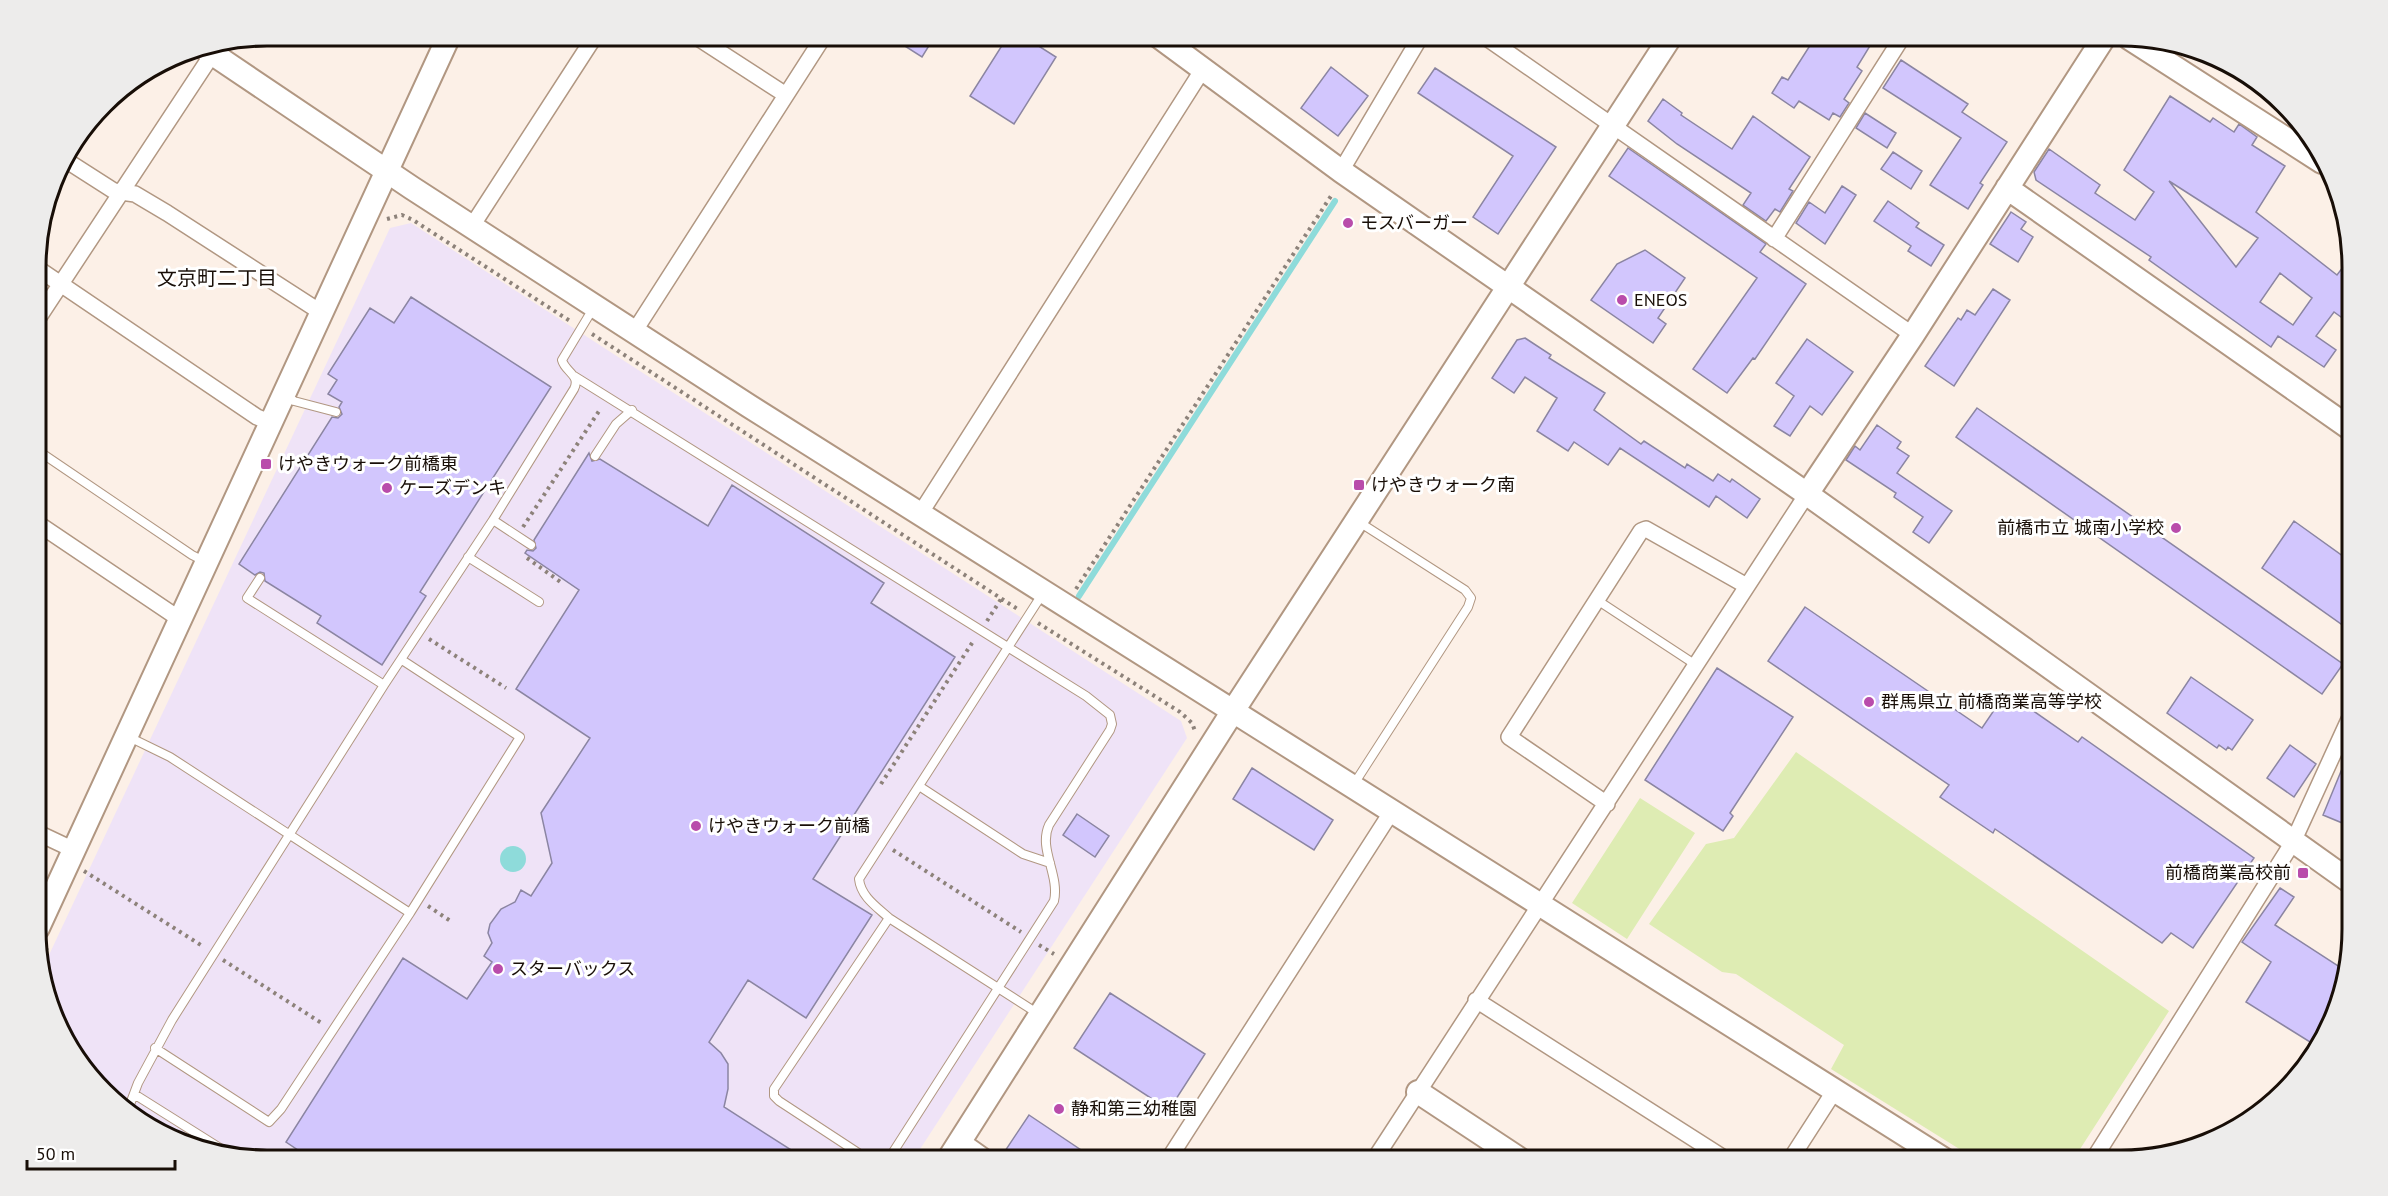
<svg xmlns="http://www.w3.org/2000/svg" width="2388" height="1196" font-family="'PT Sans','Noto Sans JP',sans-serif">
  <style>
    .commercial { fill: #efe3f7 }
    .green { fill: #deecb3 }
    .water { fill: #8edbda }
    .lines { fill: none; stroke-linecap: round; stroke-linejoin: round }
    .stream { stroke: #8edbda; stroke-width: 6 }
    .building { fill: #d2c6fd; stroke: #8b85a2; stroke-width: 1.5; fill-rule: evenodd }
    .lane-casing { stroke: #b19782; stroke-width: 10 }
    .street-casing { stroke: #b19782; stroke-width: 18 }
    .secondary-casing { stroke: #b19782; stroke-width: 26 }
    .path { stroke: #8d827a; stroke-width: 4; stroke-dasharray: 3 4.5; stroke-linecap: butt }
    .lane { stroke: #fff; stroke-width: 8 }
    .street { stroke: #fff; stroke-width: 15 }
    .secondary { stroke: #fff; stroke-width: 22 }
    .poi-dot { fill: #b94cab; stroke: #fff; stroke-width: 2 }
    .labels { text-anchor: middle; stroke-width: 6; stroke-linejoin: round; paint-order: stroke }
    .poi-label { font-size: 18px; fill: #180e07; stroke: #fff; text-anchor: start }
    .neighbourhood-label { font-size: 20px; fill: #180e07; stroke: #fff }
    .rim { fill: none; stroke: #180e07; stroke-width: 3 }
  </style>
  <rect width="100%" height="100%" fill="#fcf0e7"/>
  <path class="commercial" d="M 411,223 L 1181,721 L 1187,738 L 913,1160 L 267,1160 L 165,1136 L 84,1069 L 53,1017 L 41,972 L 390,228 Z"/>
  <path class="green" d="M 1796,752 L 2169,1011 L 2073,1160 L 1977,1160 L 1831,1069 L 1844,1045 L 1736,974 L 1722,972 L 1649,924 L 1706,844 L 1734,838 Z
    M 1640,798 L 1695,833 L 1627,939 L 1572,903 Z"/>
  <path class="water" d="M500 859a13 13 0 1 1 26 0a13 13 0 1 1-26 0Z"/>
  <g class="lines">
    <path class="stream" d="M 1079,596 L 1335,201"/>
  </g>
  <path class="building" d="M 889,36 L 935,36 L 922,57 Z
    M 1008,36 L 1023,36 L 1056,57 L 1014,124 L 970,96 Z
    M 1816,36 L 1876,36 L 1857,67 L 1862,71 L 1844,99 L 1849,103 L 1840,117 L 1833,113 L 1829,120 L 1799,101 L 1794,108 L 1772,93 L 1782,77 L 1788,80 Z
    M 1901,60 L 1968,104 L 1962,112 L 2007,142 L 1980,183 L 1983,185 L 1968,209 L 1930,185 L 1961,138 L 1883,88 Z
    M 1331,67 L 1368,96 L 1338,136 L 1301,108 Z
    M 1435,68 L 1556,147 L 1498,234 L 1473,217 L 1513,156 L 1418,93 Z
    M 2170,96 L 2210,122 L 2213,118 L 2234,132 L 2239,124 L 2257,137 L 2252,145 L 2285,166 L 2256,212 L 2337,275 L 2350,258 L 2350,303 L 2341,317 L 2334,312 L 2316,336 L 2336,350 L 2324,367 L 2278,336 L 2271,347 L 2149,260 L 2151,257 L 2036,180 L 2034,172 L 2049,149 L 2100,185 L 2095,193 L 2135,220 L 2154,192 L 2124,170 ZM 2169,181 L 2258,238 L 2236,267 ZM 2280,273 L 2312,298 L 2293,325 L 2260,302 Z
    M 1663,99 L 1682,113 L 1681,115 L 1732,149 L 1753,116 L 1810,157 L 1789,189 L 1793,191 L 1780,212 L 1775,209 L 1766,221 L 1743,205 L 1751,193 L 1677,144 L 1648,121 Z
    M 1865,113 L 1896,133 L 1887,148 L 1856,128 Z
    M 1628,148 L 1766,244 L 1760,252 L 1806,284 L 1755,359 L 1753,358 L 1727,393 L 1693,369 L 1757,278 L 1609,176 Z
    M 1893,152 L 1922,171 L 1911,189 L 1881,169 Z
    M 1842,186 L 1856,195 L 1825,244 L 1796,223 L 1809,202 L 1825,213 Z
    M 1888,201 L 1919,223 L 1916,227 L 1944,245 L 1931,266 L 1908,251 L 1911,246 L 1874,221 Z
    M 2011,212 L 2026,222 L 2021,229 L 2033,237 L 2018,262 L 1990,244 Z
    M 1645,250 L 1685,278 L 1658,318 L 1666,324 L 1653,343 L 1591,300 L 1617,264 Z
    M 1993,289 L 2010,300 L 1954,386 L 1925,366 L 1958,318 L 1961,320 L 1967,310 L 1975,315 Z
    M 411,297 L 551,387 L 420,592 L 426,596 L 382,665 L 317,623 L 321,616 L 265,581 L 264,573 L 260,572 L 255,575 L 239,564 L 332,417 L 338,418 L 342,414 L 339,407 L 342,402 L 328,394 L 337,380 L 328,374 L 370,308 L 394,323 Z
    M 1525,338 L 1551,355 L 1549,358 L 1605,393 L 1594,410 L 1641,444 L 1644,441 L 1685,468 L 1687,464 L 1713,481 L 1718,474 L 1730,482 L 1732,479 L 1760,499 L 1747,518 L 1716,496 L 1709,507 L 1620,448 L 1608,465 L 1574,442 L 1568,451 L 1537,431 L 1557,398 L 1525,377 L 1514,393 L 1492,378 L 1517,340 Z
    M 1807,339 L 1853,372 L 1822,415 L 1810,406 L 1790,436 L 1774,426 L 1794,396 L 1776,383 Z
    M 1977,408 L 2343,664 L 2322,694 L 1956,437 Z
    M 1877,425 L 1901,442 L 1897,448 L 1909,456 L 1897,473 L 1952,511 L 1929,543 L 1913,532 L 1923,517 L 1894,497 L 1896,493 L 1846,460 L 1855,446 L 1860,450 Z
    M 589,453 L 592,461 L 600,459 L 708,526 L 732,485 L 884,583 L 871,603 L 955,657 L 813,879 L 872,915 L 806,1018 L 748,980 L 709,1042 L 721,1053 L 728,1064 L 728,1089 L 724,1107 L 807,1160 L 313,1160 L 286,1142 L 403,958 L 467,999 L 492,962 L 484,956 L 492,943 L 488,933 L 490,924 L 501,909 L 515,902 L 521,890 L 531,896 L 552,863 L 541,813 L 590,738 L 516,689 L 579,590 L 525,553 L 527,550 L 533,551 L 536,548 L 534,540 Z
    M 2294,521 L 2351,562 L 2351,631 L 2262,568 Z
    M 1805,607 L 1982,728 L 2003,697 L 2009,694 L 2078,742 L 2082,737 L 2254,858 L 2193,948 L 2171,933 L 2162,943 L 1995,829 L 1993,833 L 1940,797 L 1949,785 L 1768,661 Z
    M 1717,668 L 1793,717 L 1730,813 L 1733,816 L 1723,831 L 1645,780 Z
    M 2191,677 L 2253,720 L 2232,750 L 2228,747 L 2226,750 L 2219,745 L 2217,748 L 2167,713 Z
    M 2290,745 L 2316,764 L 2294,797 L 2267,778 Z
    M 2351,747 L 2352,827 L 2323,815 Z
    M 1252,768 L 1333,820 L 1314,850 L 1233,799 Z
    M 1077,814 L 1109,836 L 1095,857 L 1063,835 Z
    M 2280,888 L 2294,897 L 2275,925 L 2343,969 L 2328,1031 L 2318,1047 L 2246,1002 L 2271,962 L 2242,942 Z
    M 1110,993 L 1205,1054 L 1169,1110 L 1074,1048 Z
    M 1029,1115 L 1096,1160 L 1012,1160 L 1003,1154 Z"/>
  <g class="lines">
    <defs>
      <path id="lane" d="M 574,376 L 1086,696 L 1110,715 L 1112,724 L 1110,730 L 1049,825 C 1038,849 1060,875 1054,901 L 888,1160
        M 286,396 L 294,401 L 336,412
        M 37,450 L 192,555 L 206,562
        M 595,456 L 616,424 L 632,410
        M 493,520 L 531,545
        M 468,557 L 539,602
        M 260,578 L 247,598 L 384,685 L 493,520 L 574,389 C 581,375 565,372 562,360 L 594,307
        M 1597,600 L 1696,665
        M 129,737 L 170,757 L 410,913
        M 1354,784 L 1468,607 L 1471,598 L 1465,590 L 1359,522
        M 919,786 L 1023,854 L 1050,863
        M 1037,1013 L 889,918 C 877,907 861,897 859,879 L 1043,593
        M 155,1048 L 269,1122 L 281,1109 L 410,913 L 520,737 L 402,660
        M 134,1094 L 223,1150
        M 129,1107 L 138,1083 L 172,1020 L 384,685
        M 869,1160 L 779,1101 L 774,1096 L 774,1089 L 889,918"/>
      <path id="street" d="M 695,36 L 786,95
        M 1484,36 L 1913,335
        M 64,159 L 114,191 L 135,194 L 167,213 L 322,313
        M 1341,171 L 1421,36
        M 472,226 L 595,36
        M 1774,239 L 1903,36
        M 37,268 L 257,417 L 272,423
        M 37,320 L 217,47
        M 634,332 L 824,36
        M 920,514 L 1203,69
        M 37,523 L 181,620
        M 1607,804 L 1509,737 L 1641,531 L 1646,529 L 1745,585
        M 38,833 L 74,850
        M 1476,1000 L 1727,1160
        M 1168,1160 L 1392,811
        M 1374,1160 L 1807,494
        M 1790,1160 L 1835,1090
        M 2093,1160 L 2293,842 L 2351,715"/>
      <path id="secondary" d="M 1158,36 L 1341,171 L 1807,494 L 2352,883
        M 2129,38 L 2322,162
        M 204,48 L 412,188 L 749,406 L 1945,1160
        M 2007,188 L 2351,429
        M 1807,494 L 1913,335 L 2105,36
        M 38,928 L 449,36
        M 1418,1092 L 1521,1160
        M 959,1143 L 983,1160
        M 948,1160 L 1233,711 L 1671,36"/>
    </defs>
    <use href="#lane" class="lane-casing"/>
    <use href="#street" class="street-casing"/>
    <use href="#secondary" class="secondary-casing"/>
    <path class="path" d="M 387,219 L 402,215 L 413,220 L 570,321
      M 592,334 L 1019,610
      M 523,527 L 601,408
      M 527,558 L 562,583
      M 1076,589 L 1331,196
      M 987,621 L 1001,599
      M 1038,623 L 1180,712 L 1192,723 L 1195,731
      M 429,639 L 506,688
      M 881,784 L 974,640
      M 893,850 L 1021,932
      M 84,871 L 204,947
      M 428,906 L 452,922
      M 1039,945 L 1054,954
      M 223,960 L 323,1024
      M 39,964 L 48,946
      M 922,1160 L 928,1150"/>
    <use href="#lane" class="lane"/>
    <use href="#street" class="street"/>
    <use href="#secondary" class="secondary"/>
  </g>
  <g class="poi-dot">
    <circle cx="1348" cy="223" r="6"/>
    <circle cx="1622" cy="300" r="6"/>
    <rect x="260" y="458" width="12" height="12" rx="3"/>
    <rect x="1353" y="479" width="12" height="12" rx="3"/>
    <circle cx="387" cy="488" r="6"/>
    <circle cx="2176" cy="528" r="6"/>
    <circle cx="1869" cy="702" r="6"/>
    <circle cx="696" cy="826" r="6"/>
    <rect x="2297" y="867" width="12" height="12" rx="3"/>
    <circle cx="498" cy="969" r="6"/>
    <circle cx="1059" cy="1109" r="6"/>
  </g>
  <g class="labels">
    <g class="poi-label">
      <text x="1360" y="229">モスバーガー</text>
      <text x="1634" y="306">ENEOS</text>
      <text x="278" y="470">けやきウォーク前橋東</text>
      <text x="1371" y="491">けやきウォーク南</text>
      <text x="399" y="494">ケーズデンキ</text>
      <text x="2164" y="534" text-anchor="end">前橋市立 城南小学校</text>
      <text x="1881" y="708">群馬県立 前橋商業高等学校</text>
      <text x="708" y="832">けやきウォーク前橋</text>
      <text x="2291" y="879" text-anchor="end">前橋商業高校前</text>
      <text x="510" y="975">スターバックス</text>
      <text x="1071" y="1115">静和第三幼稚園</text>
    </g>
    <g class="neighbourhood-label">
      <text x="217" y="285">文京町二丁目</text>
    </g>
  </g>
  <path d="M0 0H2388V1196H0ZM267 46H2121A221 221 0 0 1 2342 267V929A221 221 0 0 1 2121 1150H267A221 221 0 0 1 46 929V267A221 221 0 0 1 267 46Z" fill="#edeceb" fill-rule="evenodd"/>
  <path class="rim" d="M267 46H2121A221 221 0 0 1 2342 267V929A221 221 0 0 1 2121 1150H267A221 221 0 0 1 46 929V267A221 221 0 0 1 267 46Z"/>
  <path d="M27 1160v9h148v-9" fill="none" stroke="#180e07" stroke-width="3"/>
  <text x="36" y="1160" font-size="18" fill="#180e07" stroke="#ffffff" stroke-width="4.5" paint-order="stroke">50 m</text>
</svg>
